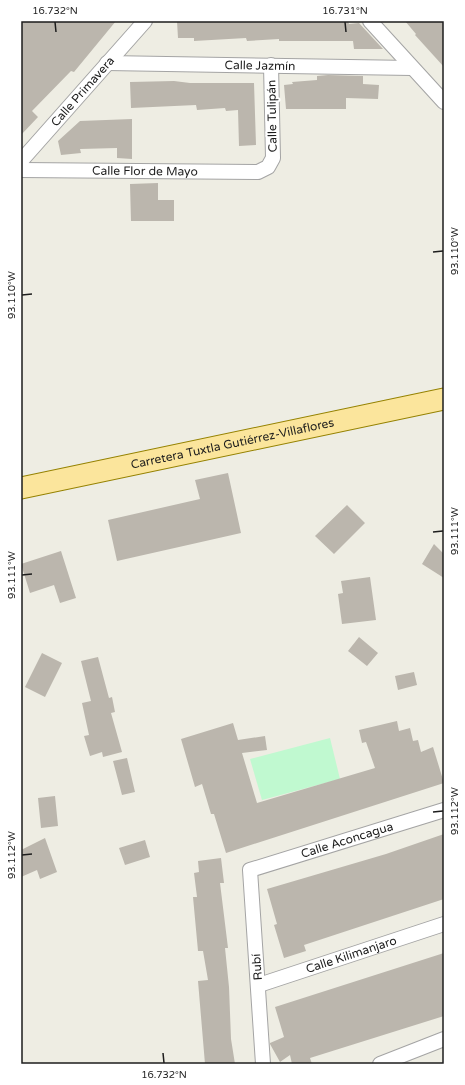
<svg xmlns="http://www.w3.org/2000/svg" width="465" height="1085" font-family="'Varela Round',sans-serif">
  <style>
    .park { fill: #c0f9d0 }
    .building { fill: #bbb6ad }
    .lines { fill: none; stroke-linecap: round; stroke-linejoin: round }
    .minor-casing { stroke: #a4a4a4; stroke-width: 16 }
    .primary-casing { stroke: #958202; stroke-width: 23 }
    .minor { stroke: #fff; stroke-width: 14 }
    .primary { stroke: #fbe59c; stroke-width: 21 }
    .ticks { fill: none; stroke: #1d1d1d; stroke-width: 1.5 }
    .labels { text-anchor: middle; stroke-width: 4; stroke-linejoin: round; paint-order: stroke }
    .street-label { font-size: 12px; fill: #1d1d1d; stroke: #fff }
    .neatline { fill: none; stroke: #1d1d1d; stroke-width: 1.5 }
    .ticks-label { font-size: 10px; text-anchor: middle; fill: #1d1d1d }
  </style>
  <rect width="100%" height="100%" fill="#eeede3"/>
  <path class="park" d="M 330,738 L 340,779 L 262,800 L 250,759 Z"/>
  <path class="building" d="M 21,21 L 116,21 L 74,72 L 71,71 L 32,111 L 38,117 L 21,135 Z
    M 177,21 L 348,21 L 349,24 L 359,23 L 383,49 L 354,49 L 353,41 L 279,41 L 279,39 L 247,41 L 246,38 L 194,41 L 194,38 L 178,38 Z
    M 405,21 L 444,21 L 444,67 L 415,35 L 416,34 Z
    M 328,75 L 363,76 L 363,84 L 379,85 L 378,99 L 346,98 L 346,109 L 286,109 L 284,85 L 293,84 L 292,82 L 317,80 L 317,76 Z
    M 174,81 L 190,83 L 254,83 L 256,145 L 239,146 L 238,110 L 226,111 L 225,108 L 197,110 L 196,105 L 131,108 L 130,82 Z
    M 132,119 L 132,159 L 117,158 L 117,148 L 80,149 L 81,153 L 61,155 L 58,141 L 80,121 Z
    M 158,183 L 158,200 L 174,200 L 174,221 L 131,221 L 130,184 Z
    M 228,473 L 241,533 L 117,561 L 108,520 L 200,499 L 195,480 Z
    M 347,505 L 365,523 L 334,554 L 315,536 Z
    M 434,544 L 444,554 L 444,578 L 422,564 Z
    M 61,551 L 76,598 L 60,603 L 54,585 L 30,593 L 21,564 Z
    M 370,577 L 376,620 L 342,624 L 338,594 L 343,593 L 341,581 Z
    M 359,637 L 378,653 L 367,666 L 348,651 Z
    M 42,653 L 62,663 L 45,697 L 25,687 Z
    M 98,657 L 109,698 L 112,697 L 115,712 L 111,713 L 122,752 L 103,757 L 102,752 L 90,756 L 84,736 L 89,735 L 82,703 L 91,701 L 81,661 Z
    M 414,672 L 417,685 L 398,690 L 395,676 Z
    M 397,721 L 399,731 L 410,728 L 413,741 L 418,740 L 421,752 L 433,747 L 444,783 L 226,853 L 214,814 L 211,814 L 202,784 L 195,787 L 181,739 L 233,723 L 238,740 L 265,736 L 267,750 L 242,753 L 257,803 L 375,768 L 366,742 L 362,743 L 359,730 Z
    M 127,758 L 135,792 L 122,795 L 113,761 Z
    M 55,796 L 58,826 L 41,828 L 38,798 Z
    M 444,834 L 444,899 L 304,945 L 306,951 L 284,958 L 274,925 L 277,924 L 267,889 L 386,854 Z
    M 45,838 L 57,872 L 40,879 L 37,870 L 21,877 L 21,850 Z
    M 145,840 L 150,857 L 125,865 L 119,848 Z
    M 221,858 L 224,883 L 220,883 L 228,948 L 225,948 L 229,987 L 231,1039 L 235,1064 L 205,1064 L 198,981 L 208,980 L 203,951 L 198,951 L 193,897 L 197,897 L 194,873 L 199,872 L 198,861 Z
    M 444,953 L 444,1016 L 310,1058 L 312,1064 L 292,1064 L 290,1055 L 280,1062 L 270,1044 L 270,1043 L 284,1037 L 275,1007 Z"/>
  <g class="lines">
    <defs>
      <g id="minor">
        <path d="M 370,21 L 444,102"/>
        <path id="s1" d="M 107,63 L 412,68"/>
        <path id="s2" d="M 21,161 L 145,21"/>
        <path id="s3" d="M 21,170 L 258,172 L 268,167 L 273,158 L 271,65"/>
        <path id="s4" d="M 259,985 L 444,924"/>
        <path id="s5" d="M 263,1064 L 250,870 L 444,810"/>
        <path d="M 380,1064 L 444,1039"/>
      </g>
      <g id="primary">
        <path id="s6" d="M 21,488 L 444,399"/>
      </g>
    </defs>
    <use href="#minor" class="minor-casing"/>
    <use href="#primary" class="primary-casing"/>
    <use href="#minor" class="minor"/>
    <use href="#primary" class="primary"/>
  </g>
  <path class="ticks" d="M 55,22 L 56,32M 345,22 L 346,32M 433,252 L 443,251M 22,295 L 32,294M 433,532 L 443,531M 22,575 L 32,574M 433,812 L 443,811M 22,855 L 32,854M 163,1053 L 164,1063"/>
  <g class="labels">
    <g class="street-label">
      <text dy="4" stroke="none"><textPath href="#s1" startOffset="153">Calle Jazmín</textPath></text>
      <text dy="4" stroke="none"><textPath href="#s2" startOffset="93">Calle Primavera</textPath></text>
      <text transform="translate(272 116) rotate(-91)" y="4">Calle Tulipán</text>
      <text dy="4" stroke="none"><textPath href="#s3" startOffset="124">Calle Flor de Mayo</textPath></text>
      <text dy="4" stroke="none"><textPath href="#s6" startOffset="216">Carretera Tuxtla Gutiérrez-Villaflores</textPath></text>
      <text dy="4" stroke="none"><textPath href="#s5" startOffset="296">Calle Aconcagua</textPath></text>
      <text dy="4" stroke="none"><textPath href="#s4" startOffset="97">Calle Kilimanjaro</textPath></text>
      <text transform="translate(257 967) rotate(-94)" y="4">Rubí</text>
    </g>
  </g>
  <rect width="465" height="1085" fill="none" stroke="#ffffff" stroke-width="44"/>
  <rect x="22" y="22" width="421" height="1041" class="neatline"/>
  <g class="ticks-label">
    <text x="55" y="14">16.732°N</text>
    <text x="345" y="14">16.731°N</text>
    <text transform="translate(454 251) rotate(-90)" y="4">93.110°W</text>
    <text transform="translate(11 295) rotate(-90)" y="4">93.110°W</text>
    <text transform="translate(454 531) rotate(-90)" y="4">93.111°W</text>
    <text transform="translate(11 575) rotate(-90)" y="4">93.111°W</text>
    <text transform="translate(454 811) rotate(-90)" y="4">93.112°W</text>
    <text transform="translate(11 855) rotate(-90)" y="4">93.112°W</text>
    <text x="164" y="1078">16.732°N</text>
  </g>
</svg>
